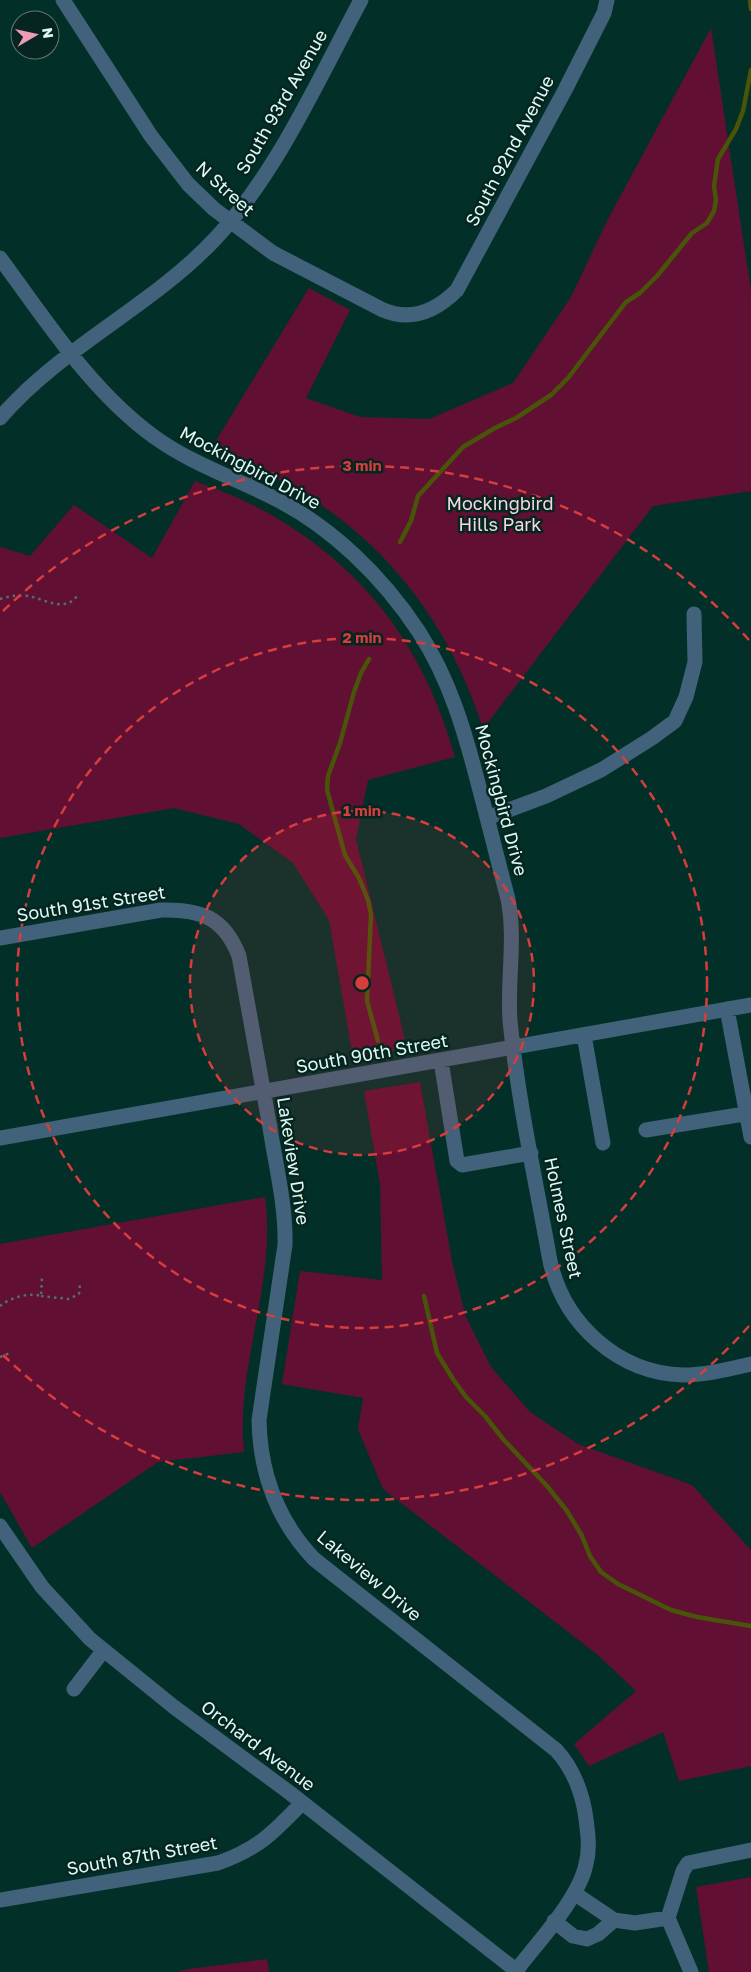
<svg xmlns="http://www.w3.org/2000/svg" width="751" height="1972" font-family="'Golos Text',sans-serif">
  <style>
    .green { fill: #611033 }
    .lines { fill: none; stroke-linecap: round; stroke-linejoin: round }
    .stream { stroke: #485508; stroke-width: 4.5 }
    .path { stroke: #4c746d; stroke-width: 2.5; stroke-dasharray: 2.5 4; stroke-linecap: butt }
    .minor { stroke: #41627a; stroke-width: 15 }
    .ring { fill: none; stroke: #d73d3c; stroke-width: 2.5; stroke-dasharray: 9 6 }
    .labels { text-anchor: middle; stroke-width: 5; stroke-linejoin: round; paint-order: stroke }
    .street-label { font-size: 18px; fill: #defaf4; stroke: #062520 }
    .park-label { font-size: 18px; fill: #f2d8df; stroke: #062520 }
    .centre { fill: #d73d3c; stroke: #062520; stroke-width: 2.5 }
    .ring-label { font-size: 15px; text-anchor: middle; font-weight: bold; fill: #d73d3c; stroke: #062520; stroke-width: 5; stroke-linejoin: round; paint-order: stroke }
  </style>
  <rect width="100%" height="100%" fill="#023029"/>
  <path class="green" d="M 711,28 L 751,291 L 751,491 L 653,506 L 483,729 C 453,632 392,547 304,494 C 275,476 243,463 211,449 L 309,288 L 350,310 L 306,398 L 360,417 L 429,419 L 513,383 L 571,297 L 608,219 Z
    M 195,481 C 215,489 236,496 255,506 C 360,561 423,643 455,757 L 368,780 L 356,839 L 407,1048 L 353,1058 L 329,920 L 293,863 L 239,824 L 174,808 L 0,838 L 0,547 L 30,556 L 74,505 L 152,558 Z
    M 420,1082 L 452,1261 L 465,1315 L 491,1367 L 530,1412 L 578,1444 L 692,1485 L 751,1550 L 751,1766 L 679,1781 L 663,1732 L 589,1766 L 574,1744 L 636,1691 L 598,1655 L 383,1489 L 358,1429 L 363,1398 L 282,1384 L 300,1271 L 382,1280 L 380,1185 L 364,1091 Z
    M 265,1197 C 277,1283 235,1366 244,1452 L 158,1462 L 32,1548 L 0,1492 L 0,1244 Z
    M 751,1877 L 751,1972 L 709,1972 L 696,1887 Z
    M 267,1959 L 269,1972 L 177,1972 L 189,1969 Z"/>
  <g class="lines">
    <path class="stream" d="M 750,0 L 751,9
      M 400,542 L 411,521 L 418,496 L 463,447 L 495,428 L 516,418 L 551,395 L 568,378 L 626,302 L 640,293 L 657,276 L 692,233 L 707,223 L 714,211 L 716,200 L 714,186 L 718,159 L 736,129 L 743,111 L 751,70
      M 369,659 L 361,673 L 354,692 L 340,743 L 328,776 L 327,790 L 345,855 L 359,878 L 368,900 L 371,914 L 367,1001 L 378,1041
      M 424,1296 L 437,1353 L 453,1379 L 466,1397 L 485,1416 L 503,1439 L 547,1486 L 567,1511 L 582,1536 L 590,1556 L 601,1572 L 618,1584 L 671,1610 L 697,1617 L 751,1626"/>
    <path class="path" d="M 0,599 C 9,596 18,595 28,596 C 45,599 64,613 77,596
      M 41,1296 L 69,1299 L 79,1294 L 80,1283
      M 0,1306 C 10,1298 28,1292 41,1296 L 42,1277
      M 0,1357 L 10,1353 L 0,1357"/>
    <path class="minor" d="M 63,0 L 151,136 L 188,184 L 214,209 L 273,253 L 383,310 C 412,322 437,310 457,290 L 565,90 L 604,13 L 607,0
      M 0,258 C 46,320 90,390 153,436 C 190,463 232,477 272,497 C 331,526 383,577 419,632 C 450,680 465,732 479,787 C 489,824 498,862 508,899 C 516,940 507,980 510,1021 C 518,1101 536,1182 550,1261 C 564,1324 618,1373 683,1375 C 706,1375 729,1369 751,1364
      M 0,418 C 61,347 151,307 215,239 C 277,173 318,80 361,0
      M 487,818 L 546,796 L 601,770 L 652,738 L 675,721 L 686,697 L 695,662 L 694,614
      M 0,938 L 161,910 C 200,909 224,917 239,956 C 249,1013 260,1071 270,1128 C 276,1167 286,1206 285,1245 L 259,1420 C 260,1473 277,1520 314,1559 L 556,1750 C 573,1768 583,1794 586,1819 C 588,1834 590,1849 586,1864 C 579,1899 537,1943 515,1972
      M 727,1009 L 751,1137
      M 584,1035 L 603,1143
      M 441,1061 L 457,1161 L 462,1165 L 531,1153
      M 646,1130 L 751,1113
      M 0,1138 L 751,1005
      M 0,1526 L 42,1587 L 90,1639 L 174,1707 L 290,1793 L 518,1972
      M 74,1689 L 103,1651
      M 574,1893 L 614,1920 L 635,1923 L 668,1918 L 683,1871 L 688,1863 L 751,1850
      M 0,1900 L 218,1863 C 258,1849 273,1833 302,1803
      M 668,1918 L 691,1972
      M 554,1921 L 573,1936 L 587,1939 L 598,1934 L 614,1920"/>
  </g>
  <circle cx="362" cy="983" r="172" fill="#d73d3c" fill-opacity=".12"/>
  <g class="ring">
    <circle cx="362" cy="983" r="172"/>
    <circle cx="362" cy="983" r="345"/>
    <path d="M749 1326A517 517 0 0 1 3 1355M3 611A517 517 0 0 1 749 640"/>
  </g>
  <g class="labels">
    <g class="street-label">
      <text transform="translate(282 102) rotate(-60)" y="6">South 93rd Avenue</text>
      <text transform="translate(510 151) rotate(-62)" y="6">South 92nd Avenue</text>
      <text transform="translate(225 189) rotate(42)" y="6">N Street</text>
      <text transform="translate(250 468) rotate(28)" y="6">Mockingbird Drive</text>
      <text transform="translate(501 800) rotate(75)" y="6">Mockingbird Drive</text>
      <text transform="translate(91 904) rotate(-9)" y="6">South 91st Street</text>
      <text transform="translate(372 1054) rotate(-10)" y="6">South 90th Street</text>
      <text transform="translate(293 1161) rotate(81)" y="6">Lakeview Drive</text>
      <text transform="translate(563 1218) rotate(78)" y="6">Holmes Street</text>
      <text transform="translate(369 1576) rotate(40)" y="6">Lakeview Drive</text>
      <text transform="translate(258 1746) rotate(37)" y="6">Orchard Avenue</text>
      <text transform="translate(142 1856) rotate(-10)" y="6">South 87th Street</text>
    </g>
    <g class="park-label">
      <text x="500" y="510">Mockingbird<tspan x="500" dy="21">Hills Park</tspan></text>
    </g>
  </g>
  <circle cx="362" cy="983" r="8" class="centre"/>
  <g class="ring-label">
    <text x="362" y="471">3 min</text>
    <text x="362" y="643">2 min</text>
    <text x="362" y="816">1 min</text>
  </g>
  <g transform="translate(35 35) rotate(81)"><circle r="24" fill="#062520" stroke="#5c7a75"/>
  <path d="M0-4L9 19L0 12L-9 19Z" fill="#f09ab4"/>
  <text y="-8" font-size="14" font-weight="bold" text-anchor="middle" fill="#defaf4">N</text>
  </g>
</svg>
